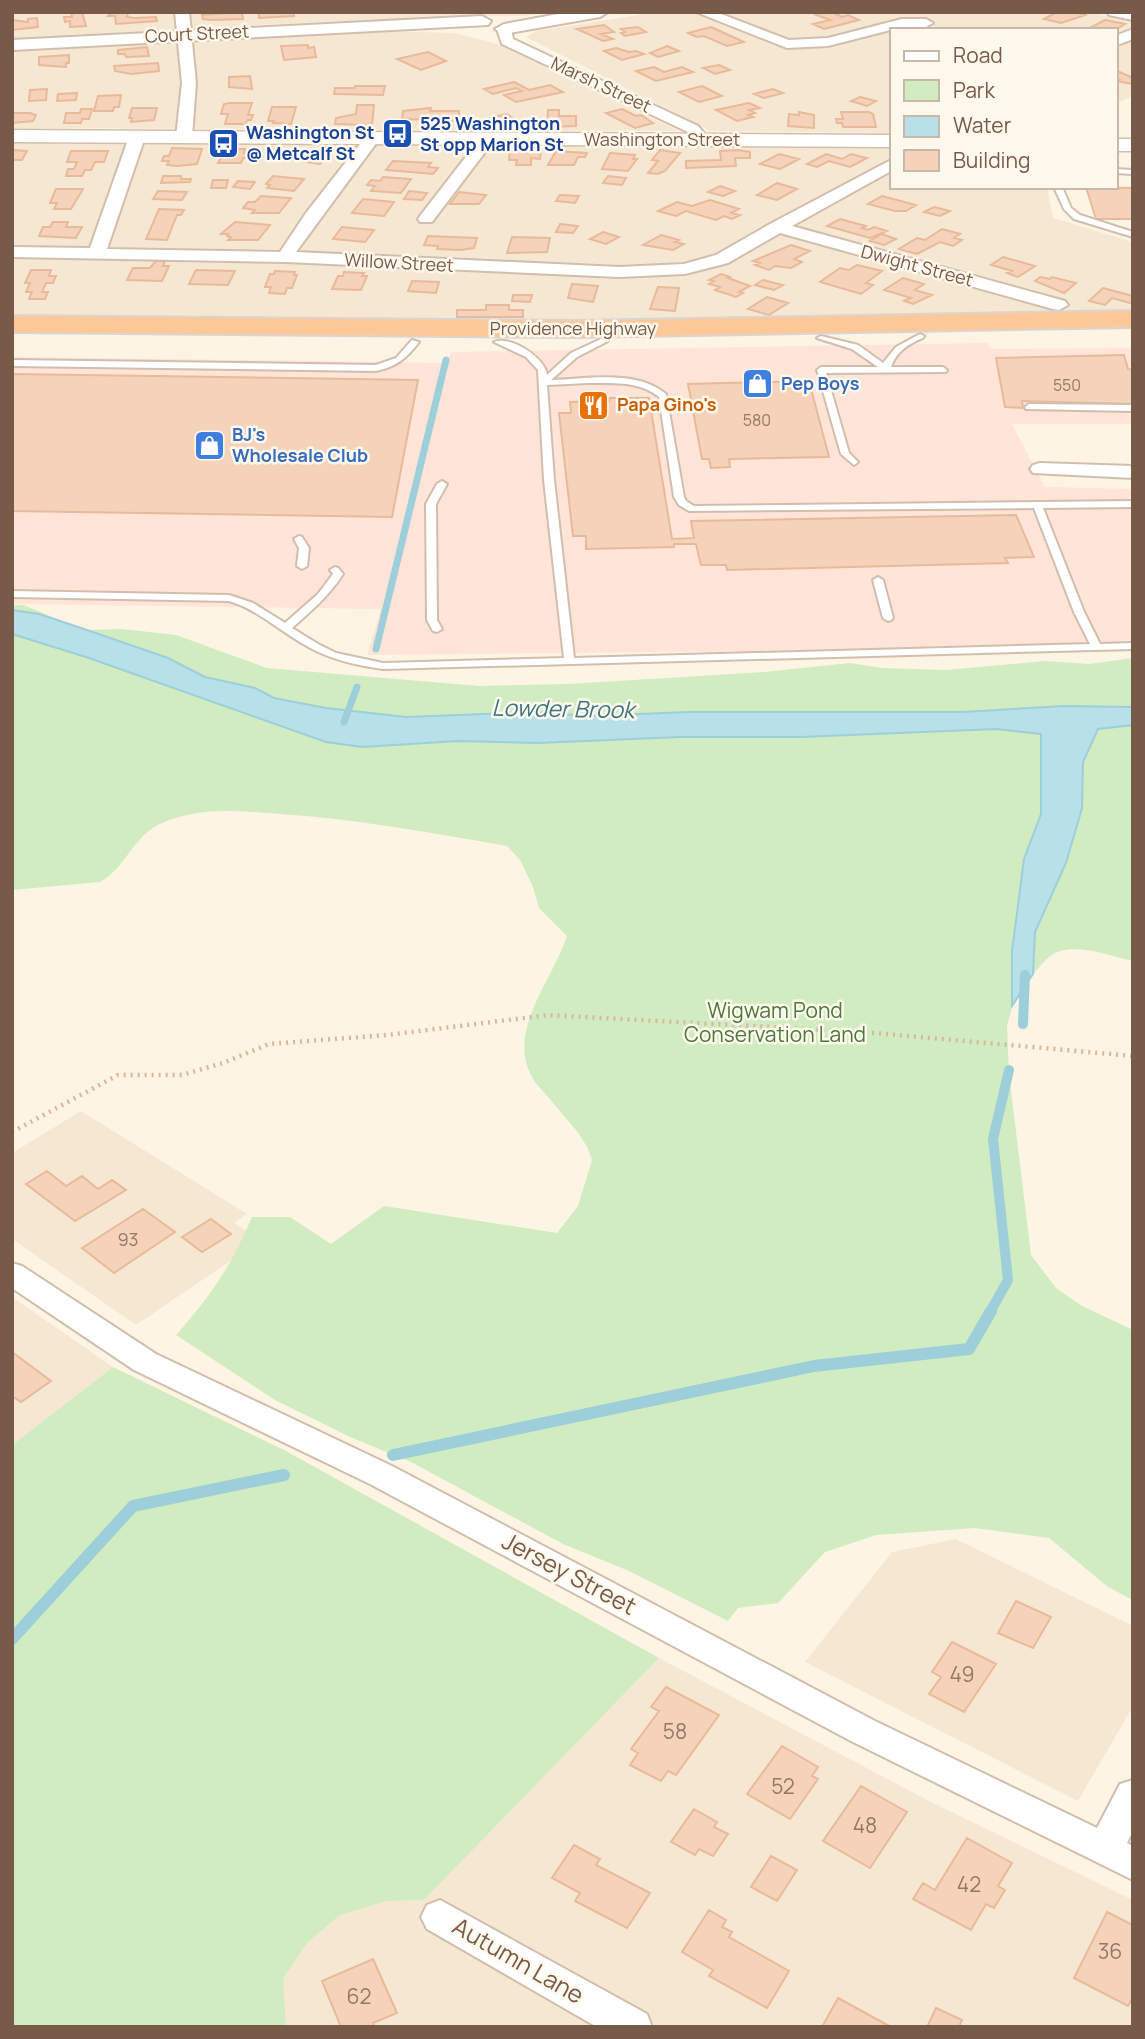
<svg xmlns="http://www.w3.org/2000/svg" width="1145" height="2039" font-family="Manrope,sans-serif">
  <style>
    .residential { fill: #f6e7d2 }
    .commercial { fill: #ffe4d7 }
    .green { fill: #d1ecc1 }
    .water { fill: #b7e0e9; stroke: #9dcfdb; stroke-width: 2 }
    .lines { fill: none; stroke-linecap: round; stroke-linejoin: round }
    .stream-far2 { stroke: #9dcfdb; stroke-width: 7 }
    .stream-far1 { stroke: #9dcfdb; stroke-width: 10 }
    .stream { stroke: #9dcfdb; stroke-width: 12 }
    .building { fill: #f5d3ba; stroke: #e8ba99; stroke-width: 2 }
    .service-casing { stroke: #d2beac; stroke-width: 4 }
    .minor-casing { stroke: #d2beac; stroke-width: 4 }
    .tertiary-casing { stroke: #d2beac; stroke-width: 4 }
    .secondary-casing { stroke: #d5bea9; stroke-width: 3 }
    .trunk-casing { stroke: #dcd4cf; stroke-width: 4 }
    .path { stroke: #dab69d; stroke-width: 4.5; stroke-dasharray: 2 5; stroke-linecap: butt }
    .service { fill: #fff; fill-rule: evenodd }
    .minor { fill: #fff; fill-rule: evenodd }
    .tertiary { fill: #fff; fill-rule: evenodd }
    .secondary { fill: #fff; fill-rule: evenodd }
    .trunk { fill: #fdc898; fill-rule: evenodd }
    .labels { text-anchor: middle; stroke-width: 5; stroke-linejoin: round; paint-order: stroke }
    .far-number-label { font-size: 16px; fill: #977864 }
    .far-street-label { font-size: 18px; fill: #785a48; stroke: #fff8ec }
    .far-transit-label { font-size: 18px; font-weight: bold; fill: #164399; stroke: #fff8ec; text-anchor: start }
    .far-shop-label { font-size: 18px; font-weight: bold; fill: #366cbe; stroke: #fff8ec; text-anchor: start }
    .far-food-label { font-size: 18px; font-weight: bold; fill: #c56008; stroke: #fff8ec; text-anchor: start }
    .number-label { font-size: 18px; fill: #977864 }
    .park-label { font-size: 21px; fill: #4c793c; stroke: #fff8ec }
    .near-number-label { font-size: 21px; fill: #977864 }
    .water-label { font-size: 23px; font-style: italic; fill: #3d7786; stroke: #fff8ec }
    .near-street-label { font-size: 24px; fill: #785a48; stroke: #fff8ec }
  </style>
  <rect width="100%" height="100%" fill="#fef4e4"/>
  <path class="residential" d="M 12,12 L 556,12 L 523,16 L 462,16 L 206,27 L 205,40 L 382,31 L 454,33 L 497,44 L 679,131 L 12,128 Z
    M 658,12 L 1088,12 L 1133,22 L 1133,26 L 1115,36 L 1115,30 L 891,30 L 891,133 L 710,131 L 526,37 L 536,31 Z
    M 1133,39 L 1133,96 L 1115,104 L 1115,49 Z
    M 12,143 L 891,148 L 891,187 L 1047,187 L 1053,218 L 1133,242 L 1133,312 L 713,322 L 417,323 L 12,317 Z
    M 81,1111 L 247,1214 L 234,1223 L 261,1240 L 136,1325 L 12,1239 L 12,1153 Z
    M 12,1297 L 113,1367 L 12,1445 Z
    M 956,1539 L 1133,1626 L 1133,1706 L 1078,1801 L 805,1662 L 892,1552 Z
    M 659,1658 L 931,1802 L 1133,1900 L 1133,2027 L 286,2027 L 283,1979 L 307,1943 L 340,1915 L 387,1901 L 424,1900 Z"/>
  <path class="commercial" d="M 988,343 L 990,349 L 1133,348 L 1133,424 L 1012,424 L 1045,487 L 1133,489 L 1133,647 L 367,655 L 381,609 L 12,604 L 12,357 L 448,363 L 451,352 Z"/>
  <path class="green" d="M 12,605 L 24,605 L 316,728 L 872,733 L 996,729 L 1041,734 L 1041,815 L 1036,828 L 1012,970 L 1011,1012 L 1007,1025 L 1009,1074 L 1031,1255 L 1056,1288 L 1082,1306 L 1133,1330 L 1133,1600 L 1108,1587 L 1049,1538 L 975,1528 L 876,1535 L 825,1552 L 778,1603 L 738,1608 L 728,1621 L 629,1571 L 563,1544 L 411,1462 L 350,1437 L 275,1400 L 176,1335 C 212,1294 230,1268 252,1217 L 290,1217 L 331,1244 L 384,1206 L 557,1233 L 578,1206 L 592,1160 C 586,1137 564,1117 549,1098 C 544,1092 536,1085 532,1077 C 506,1030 553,980 567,936 L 539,908 L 533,887 L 520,860 L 507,846 C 432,833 357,819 280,814 C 240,811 198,806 160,824 C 133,836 125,869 100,882 L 12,890 Z
    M 122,629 L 176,635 L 267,668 L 479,686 L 568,684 L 764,672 L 850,663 L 882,668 L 946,670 L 1045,661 L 1089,664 L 1133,658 L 1133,707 L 1064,706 L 963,712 L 688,712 L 590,716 L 534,712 L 406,717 L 326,708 L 274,698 L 255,688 L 205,677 L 168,658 L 87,630 Z
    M 1133,725 L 1133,961 C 1109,956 1070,940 1049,957 C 1043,962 1038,969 1033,974 L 1035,932 L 1066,863 L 1082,808 L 1083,762 L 1098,729 Z
    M 113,1367 L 286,1451 L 659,1658 L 424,1900 L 387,1901 L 340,1915 L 307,1943 L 283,1979 L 286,2027 L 12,2027 L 12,1445 Z"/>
  <path class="water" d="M 12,610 L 39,614 L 87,630 L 168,658 L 205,677 L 255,688 L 274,698 L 326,708 L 406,717 L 534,712 L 590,716 L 688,712 L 963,712 L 1064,706 L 1133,707 L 1133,725 L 1098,729 L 1083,762 L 1082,808 L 1066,863 L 1035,932 L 1033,974 L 1012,1006 L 1012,951 L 1024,859 L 1041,814 L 1041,734 L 996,729 L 801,737 L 680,737 L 538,743 L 458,741 L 362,747 L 326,742 L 89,658 L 12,634 Z"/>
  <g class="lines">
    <path class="stream-far2" d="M 376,649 L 446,360
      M 344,722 L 357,687"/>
    <path class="stream-far1" d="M 1023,1024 L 1025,975
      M 990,1312 L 1008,1280 L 993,1139 L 1009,1070"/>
    <path class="stream" d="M 393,1455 L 814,1366 L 969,1349 L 991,1311
      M 12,1639 L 133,1506 L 284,1475"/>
  </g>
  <path class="building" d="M 71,12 L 82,12 L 86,26 L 70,27 L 70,21 L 65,22 L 64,17 L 72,17 Z
    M 113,12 L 128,12 L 127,17 L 134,18 L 156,17 L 157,21 L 116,24 L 115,16 L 108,16 Z
    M 242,12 L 243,19 L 212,20 L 203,19 L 202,15 Z
    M 259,12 L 293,12 L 294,16 L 259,18 Z
    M 832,12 L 842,17 L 848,15 L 859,20 L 824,29 L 813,24 L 830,20 L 814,14 Z
    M 1057,12 L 1074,12 L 1085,15 L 1061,23 L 1044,19 Z
    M 37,18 L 38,27 L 12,30 L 12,20 L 28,22 L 28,19 Z
    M 1105,20 L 1125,24 L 1115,30 L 1086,30 Z
    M 604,25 L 614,32 L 601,34 L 613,39 L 603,41 L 577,29 Z
    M 638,27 L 646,32 L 625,36 L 621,33 L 625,32 L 621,29 Z
    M 711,27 L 744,42 L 727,46 L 704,36 L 697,37 L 688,33 Z
    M 308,45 L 308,48 L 314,47 L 316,57 L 284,60 L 281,46 Z
    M 667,46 L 679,51 L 658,57 L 650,53 Z
    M 147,47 L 149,56 L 126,57 L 125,54 L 118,54 L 118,50 Z
    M 616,48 L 629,52 L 636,51 L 644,54 L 622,60 L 604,51 Z
    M 428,52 L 446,61 L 421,70 L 397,59 Z
    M 69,55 L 69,63 L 66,63 L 66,67 L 39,65 L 39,57 Z
    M 158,63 L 159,71 L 131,74 L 115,71 L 114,66 Z
    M 719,65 L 730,70 L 715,74 L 703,68 Z
    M 654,67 L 664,72 L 682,67 L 693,72 L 656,81 L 636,71 Z
    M 1115,70 L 1133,78 L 1133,84 L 1116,81 L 1119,80 L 1115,79 Z
    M 250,76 L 252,89 L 229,87 L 229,77 Z
    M 514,82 L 529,90 L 550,85 L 563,92 L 516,102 L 504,95 L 522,91 L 516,88 L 493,94 L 484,89 Z
    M 355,86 L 385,86 L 383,95 L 334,94 L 335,88 L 355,88 Z
    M 702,86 L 722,96 L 699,102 L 679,92 Z
    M 47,89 L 46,100 L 29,101 L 30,90 Z
    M 773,89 L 783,93 L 764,98 L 754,94 Z
    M 77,93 L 76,100 L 57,101 L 58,94 Z
    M 121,95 L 119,107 L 114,107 L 113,111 L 94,111 L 98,96 Z
    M 860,97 L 876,101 L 867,106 L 851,101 Z
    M 229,103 L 252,103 L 248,115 L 253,115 L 251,120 L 247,120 L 246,124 L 225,124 L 228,114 L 221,114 L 224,104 Z
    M 749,103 L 760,108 L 749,110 L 755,113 L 748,115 L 753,117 L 737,121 L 716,110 Z
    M 357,105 L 374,105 L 372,125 L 335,124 L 336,118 L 356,114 Z
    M 272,107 L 296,107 L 291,124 L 273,123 L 274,121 L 268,121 Z
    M 132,108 L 157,108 L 154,120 L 131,122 L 132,118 L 129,118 Z
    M 431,108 L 430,111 L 459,111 L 459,121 L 402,119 L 403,111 Z
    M 81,109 L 92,109 L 89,119 L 82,119 L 81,123 L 64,123 L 66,113 L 80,113 Z
    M 622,109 L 636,116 L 641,115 L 653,123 L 635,128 L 606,113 Z
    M 548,110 L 559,110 L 559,116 L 576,116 L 576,126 L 547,127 Z
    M 799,112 L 814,115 L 814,128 L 788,126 L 789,114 L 799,115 Z
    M 841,112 L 869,112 L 873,114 L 876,127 L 843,127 L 842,123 L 837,123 L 836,119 L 843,119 Z
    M 12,113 L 30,113 L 36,115 L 33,121 L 12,123 Z
    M 507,114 L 517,121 L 505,123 L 494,117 Z
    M 172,148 L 202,149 L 197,164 L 177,166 L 167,165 L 169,161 L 162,161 L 164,156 L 169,156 Z
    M 226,149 L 245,149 L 244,153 L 249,153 L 247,158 L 243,158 L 241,163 L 218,163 Z
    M 288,149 L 314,152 L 316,149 L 330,150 L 320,164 L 281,158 Z
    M 12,150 L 27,151 L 22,160 L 12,160 Z
    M 660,150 L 680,153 L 665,171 L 658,174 L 648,173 L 658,161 L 652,160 Z
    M 738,150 L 750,152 L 750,158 L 735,158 L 736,166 L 686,168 L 686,161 L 721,160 L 720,151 Z
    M 71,151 L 108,151 L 104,162 L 95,162 L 91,170 L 85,170 L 82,176 L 66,176 L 68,169 L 74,169 L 77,162 L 67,162 Z
    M 510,151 L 541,151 L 540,159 L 531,158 L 531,165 L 516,165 L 517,160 L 509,160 Z
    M 556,151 L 587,153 L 585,157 L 578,157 L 574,165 L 548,165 Z
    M 610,153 L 635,155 L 633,159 L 637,159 L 628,171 L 602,169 Z
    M 779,154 L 799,159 L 780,169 L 760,164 Z
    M 826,154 L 842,159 L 851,154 L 867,158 L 850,167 L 829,161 L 817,167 L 807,164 Z
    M 393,161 L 431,163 L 428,167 L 438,168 L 433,174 L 386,170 Z
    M 163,176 L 181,176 L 181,179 L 191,179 L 190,182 L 161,183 Z
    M 273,176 L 304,179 L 294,191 L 267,188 L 270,185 L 266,184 Z
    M 608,176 L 626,178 L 622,185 L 603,183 Z
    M 383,177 L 411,179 L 401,193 L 371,191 L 375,186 L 367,185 L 371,180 L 380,181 Z
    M 213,180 L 228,180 L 226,188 L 211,188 Z
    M 238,181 L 255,182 L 250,189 L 233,187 Z
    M 777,183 L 797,189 L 777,200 L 757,195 Z
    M 720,186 L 735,191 L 723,196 L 708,192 Z
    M 1086,187 L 1133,188 L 1133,219 L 1096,219 Z
    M 56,189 L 83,189 L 71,209 L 54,209 L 57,203 L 50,203 Z
    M 158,191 L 187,192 L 182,200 L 153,199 Z
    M 409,191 L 427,193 L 422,200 L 404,199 Z
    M 459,192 L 486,195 L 479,204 L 450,204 Z
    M 560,195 L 579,196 L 575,203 L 556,201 Z
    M 261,196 L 291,198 L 279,213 L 252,213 L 255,210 L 243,208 L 248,202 L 255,202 Z
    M 882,196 L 916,205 L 906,211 L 895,211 L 868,204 Z
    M 363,199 L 394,202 L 384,216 L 352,213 Z
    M 710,200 L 739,209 L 731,213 L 740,215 L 732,219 L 724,216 L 716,220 L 686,211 L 676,216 L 658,211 L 677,202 L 692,206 Z
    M 934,207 L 950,211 L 940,216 L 924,212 Z
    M 159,209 L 184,210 L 181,215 L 177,215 L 167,240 L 146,239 Z
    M 840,219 L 866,226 L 862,228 L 868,230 L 874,227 L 887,231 L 870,238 L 827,226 Z
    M 53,222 L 68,222 L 66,227 L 82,227 L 76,238 L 39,236 L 43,227 L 50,227 Z
    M 235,222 L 270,225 L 258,240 L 228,240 L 231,237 L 227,236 L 228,234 L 221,234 Z
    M 560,224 L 578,226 L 573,233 L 556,232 Z
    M 342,227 L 374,230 L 365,242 L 333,239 Z
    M 942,229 L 960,234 L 954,238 L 962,240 L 953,246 L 940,242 L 917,254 L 899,249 L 917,238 L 925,240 Z
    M 603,232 L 619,237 L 606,244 L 590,239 Z
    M 882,234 L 896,239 L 884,245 L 870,241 Z
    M 661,235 L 679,240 L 675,242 L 684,244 L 673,250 L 643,245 Z
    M 428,236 L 477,238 L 474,248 L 461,250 L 437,249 L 438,246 L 424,245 Z
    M 512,237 L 550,238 L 547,252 L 507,253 Z
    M 791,245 L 810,251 L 794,259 L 802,262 L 791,268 L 775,266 L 769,270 L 755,265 L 760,263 L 753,261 Z
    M 1003,257 L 1035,266 L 1018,277 L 1007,273 L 1012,271 L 991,265 Z
    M 156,261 L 165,261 L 163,266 L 169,266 L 162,281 L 127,280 L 133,268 L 150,268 Z
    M 857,265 L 882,271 L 866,283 L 873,285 L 861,294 L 820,282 L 840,268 L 849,270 Z
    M 31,270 L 51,270 L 49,276 L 56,276 L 53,283 L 46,283 L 42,292 L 48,292 L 45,299 L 29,299 L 32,292 L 26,292 L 30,283 L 25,283 Z
    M 196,270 L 235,271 L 228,285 L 189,284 Z
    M 275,271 L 295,272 L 294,275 L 297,275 L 292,288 L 287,288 L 285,294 L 269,293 L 271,287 L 265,287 L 270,274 L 274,274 Z
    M 344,272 L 364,273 L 362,276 L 367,276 L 361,290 L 332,289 L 338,276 L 343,276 Z
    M 721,274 L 730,277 L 728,278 L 750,286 L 739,292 L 743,293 L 736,297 L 715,290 L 720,287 L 709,284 L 714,281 L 709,280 Z
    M 1040,277 L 1050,279 L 1052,277 L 1076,283 L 1064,293 L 1035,281 Z
    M 903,278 L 924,284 L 915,290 L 932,295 L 913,304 L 904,301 L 911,298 L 884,290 Z
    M 763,280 L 783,285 L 774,290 L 755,285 Z
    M 412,281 L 439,282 L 436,293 L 408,291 Z
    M 572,284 L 598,286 L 593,302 L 568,298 Z
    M 658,287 L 679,288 L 675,311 L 650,309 Z
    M 1103,288 L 1133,296 L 1133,301 L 1130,303 L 1112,298 L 1105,305 L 1089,301 Z
    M 513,295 L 532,295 L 530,302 L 512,301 Z
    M 767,297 L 788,303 L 769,315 L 748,309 Z
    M 486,305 L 509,305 L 509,310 L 523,310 L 523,317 L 457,317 L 457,310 L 486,310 Z
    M 1124,355 L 1128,369 L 1133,370 L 1133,404 L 1022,401 L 1023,408 L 1005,407 L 996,358 Z
    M 12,374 L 418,380 L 392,517 L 12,511 Z
    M 809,381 L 829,457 L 729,459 L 730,467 L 711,468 L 709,459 L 702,459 L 688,384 Z
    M 609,398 L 649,398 L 672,539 L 694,538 L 691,521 L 1016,515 L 1034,557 L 1005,558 L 1008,563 L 727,570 L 726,565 L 701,565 L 696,544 L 674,544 L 674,547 L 586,549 L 586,536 L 573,536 L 559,413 L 571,413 L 570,402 L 609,401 Z
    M 47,1171 L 66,1186 L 82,1176 L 98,1189 L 112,1180 L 126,1190 L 75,1221 L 26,1184 Z
    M 143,1209 L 175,1232 L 114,1273 L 82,1248 Z
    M 211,1219 L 231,1234 L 202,1252 L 182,1237 Z
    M 12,1352 L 51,1381 L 21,1402 L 12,1396 Z
    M 1016,1601 L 1051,1617 L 1033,1648 L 998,1633 Z
    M 952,1642 L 996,1664 L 964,1712 L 929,1694 L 941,1677 L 932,1672 Z
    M 666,1687 L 719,1715 L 676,1775 L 668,1771 L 661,1781 L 630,1765 L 638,1753 L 631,1749 L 659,1711 L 651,1707 Z
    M 782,1746 L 818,1767 L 812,1776 L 818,1779 L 790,1819 L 747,1794 Z
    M 861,1786 L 907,1812 L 870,1868 L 823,1841 Z
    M 694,1809 L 717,1822 L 714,1827 L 728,1834 L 713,1856 L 699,1849 L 695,1855 L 671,1842 Z
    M 967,1838 L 1012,1863 L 998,1886 L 1005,1890 L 994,1908 L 986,1904 L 971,1930 L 913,1899 L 923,1883 L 935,1890 Z
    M 574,1845 L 600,1859 L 596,1865 L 650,1893 L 627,1928 L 575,1901 L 580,1893 L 552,1878 Z
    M 771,1856 L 797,1870 L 777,1901 L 751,1887 Z
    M 709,1910 L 726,1920 L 722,1927 L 732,1932 L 729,1937 L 789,1971 L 767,2008 L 709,1976 L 713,1970 L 682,1952 Z
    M 1107,1912 L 1133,1925 L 1133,1997 L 1128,2006 L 1074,1978 Z
    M 373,1959 L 397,2013 L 373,2023 L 375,2027 L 341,2027 L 322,1981 Z
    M 838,1998 L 891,2027 L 822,2027 Z
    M 936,2008 L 962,2020 L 959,2027 L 927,2027 Z"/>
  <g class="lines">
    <defs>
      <path id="service" d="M 1115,169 L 1133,170 L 1133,174 L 1115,173 Z
        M 1054,187 L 1062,187 L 1071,208 L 1080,215 L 1133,232 L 1133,237 L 1074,219 L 1064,209 Z
        M 920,334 L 924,336 L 923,338 C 908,344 896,352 891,367 L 943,367 L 947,370 L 946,372 L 826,373 L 849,453 L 858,462 L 854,465 L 841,454 L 817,370 L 821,367 L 878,367 L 852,349 L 817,338 L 821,336 L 858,345 L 883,363 L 896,347 Z
        M 601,339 L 608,341 L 577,357 L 551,380 C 587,379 636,369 666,394 L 684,497 L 686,501 L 694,506 L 1133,501 L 1133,507 L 1043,508 L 1084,612 L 1100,644 L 1133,643 L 1133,649 L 383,669 C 353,665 325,658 300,642 C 276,628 256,609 229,601 L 12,597 L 12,591 L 229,595 L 253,603 L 285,623 L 318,594 L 333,574 L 330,570 L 335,567 L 338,568 L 343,574 C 329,596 311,611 292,628 L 318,644 L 336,653 L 383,663 L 564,658 L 544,480 L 538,370 L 526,357 L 494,342 C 509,335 545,357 547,375 L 571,353 ZM 589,383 C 613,383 640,381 659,397 L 674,497 L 679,505 L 689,511 L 1034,508 L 1074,612 L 1090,644 L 574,658 L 554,480 L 547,385 Z
        M 412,340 L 419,342 C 407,358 396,367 376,371 L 12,366 L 12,360 L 376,365 L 396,358 Z
        M 1029,404 L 1133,405 L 1133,411 L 1026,409 L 1025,407 Z
        M 442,481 L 447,484 L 436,504 L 437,620 L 442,629 L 437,632 L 433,631 L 427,620 L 426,504 L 437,484 Z
        M 299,536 L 302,537 L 309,548 L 307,566 L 302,569 L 297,566 L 299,548 L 294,539 Z
        M 878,577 L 883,580 L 893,618 L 891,620 L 888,621 L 883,618 L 873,580 Z"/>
      <path id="minor" d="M 175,12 L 189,12 L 196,83 L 192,137 L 184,142 L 176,137 L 182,83 Z
        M 696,12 L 716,12 L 789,40 L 828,38 L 902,19 L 926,19 L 933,23 L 926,27 L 902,27 L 828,46 L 787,48 Z
        M 1107,12 L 1133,12 L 1133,20 L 1109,15 Z
        M 504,25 L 511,29 L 513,39 L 698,126 L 709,139 L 706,142 L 696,142 L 688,132 L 502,44 L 497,29 Z
        M 1133,29 L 1133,39 L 1115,46 L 1115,36 Z
        M 137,132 L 145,137 L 107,249 L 280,252 L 306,213 L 367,135 L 372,133 L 380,138 L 296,252 L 619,267 L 684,264 L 716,255 L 770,224 L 891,160 L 891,171 L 792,226 L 1065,301 L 1068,305 L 1059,310 L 1053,309 L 780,233 L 728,263 L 685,274 L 619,277 L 285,262 L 12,257 L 12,247 L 90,248 L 129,137 Z
        M 487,134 L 495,139 L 432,222 L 420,222 L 418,219 L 420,216 L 482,136 Z
        M 1040,463 L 1133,466 L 1133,478 L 1033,473 L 1030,469 L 1033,465 Z
        M 12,1263 L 22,1266 L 156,1354 L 392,1466 L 875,1721 L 1097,1828 L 1120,1784 L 1133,1780 L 1133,1831 L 1127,1843 L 1133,1846 L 1133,1880 L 851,1741 L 370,1484 L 134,1370 L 12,1288 Z
        M 440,1900 L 647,2014 L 652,2027 L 597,2027 L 427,1929 L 421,1917 L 427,1905 Z"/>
      <path id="tertiary" d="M 569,12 L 608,12 L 600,17 L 504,34 L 495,29 L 504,24 Z
        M 482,16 L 491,21 L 488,25 L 12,50 L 12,40 Z"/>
      <path id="secondary" d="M 12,130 L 891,135 L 891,147 L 12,142 Z
        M 1115,139 L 1133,139 L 1133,151 L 1115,151 Z"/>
      <path id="trunk" d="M 1133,311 L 1133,327 L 577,337 L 12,332 L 12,316 L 577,321 Z"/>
    </defs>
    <use href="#service" class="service-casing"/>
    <use href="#minor" class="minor-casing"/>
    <use href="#tertiary" class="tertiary-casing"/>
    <use href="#secondary" class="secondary-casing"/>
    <use href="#trunk" class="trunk-casing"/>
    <path class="path" d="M 12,1132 L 118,1075 L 182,1075 L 223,1063 L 269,1044 L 387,1035 L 548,1015 L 863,1032 L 1133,1056"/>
    <use href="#service" class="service"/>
    <use href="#minor" class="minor"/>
    <use href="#tertiary" class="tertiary"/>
    <use href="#secondary" class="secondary"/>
    <use href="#trunk" class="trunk"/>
  </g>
  <defs>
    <symbol id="bus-square" viewBox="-11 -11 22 22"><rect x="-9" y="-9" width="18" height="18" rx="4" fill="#1a4fb4" stroke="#fff8ec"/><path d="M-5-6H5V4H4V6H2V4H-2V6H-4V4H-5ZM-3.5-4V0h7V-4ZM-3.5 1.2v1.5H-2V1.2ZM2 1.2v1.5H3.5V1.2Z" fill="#fff"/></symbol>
    <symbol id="shop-square" viewBox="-11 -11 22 22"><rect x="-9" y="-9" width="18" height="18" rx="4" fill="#3f7fe0" stroke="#fff8ec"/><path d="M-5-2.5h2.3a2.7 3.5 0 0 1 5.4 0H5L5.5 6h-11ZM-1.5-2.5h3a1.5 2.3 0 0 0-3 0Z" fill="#fff"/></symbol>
    <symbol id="restaurant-square" viewBox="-11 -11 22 22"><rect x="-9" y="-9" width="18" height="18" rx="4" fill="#e8710a" stroke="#fff8ec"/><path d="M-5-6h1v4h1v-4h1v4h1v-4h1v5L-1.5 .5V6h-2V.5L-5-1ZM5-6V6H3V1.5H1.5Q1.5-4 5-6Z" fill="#fff"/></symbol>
  </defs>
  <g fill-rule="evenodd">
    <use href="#bus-square" x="380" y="116" width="35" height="35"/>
    <use href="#bus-square" x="206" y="126" width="35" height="35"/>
    <use href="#shop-square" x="740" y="366" width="35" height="35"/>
    <use href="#restaurant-square" x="576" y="388" width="35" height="35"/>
    <use href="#shop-square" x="192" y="428" width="35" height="35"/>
  </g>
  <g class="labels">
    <g class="far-number-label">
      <text x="1067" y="391">550</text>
      <text x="757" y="426">580</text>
    </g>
    <g class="far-street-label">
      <text transform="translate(197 34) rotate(-3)" y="6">Court Street</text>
      <text transform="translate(601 85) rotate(25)" y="6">Marsh Street</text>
      <text x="662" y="146">Washington Street</text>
      <text transform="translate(399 263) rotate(3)" y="6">Willow Street</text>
      <text transform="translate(917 266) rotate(15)" y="6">Dwight Street</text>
      <text x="573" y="335">Providence Highway</text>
    </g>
    <g class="far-transit-label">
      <text x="420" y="130">525 Washington<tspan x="420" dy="21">St opp Marion St</tspan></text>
      <text x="246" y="139">Washington St<tspan x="246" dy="21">@ Metcalf St</tspan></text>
    </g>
    <g class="far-shop-label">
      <text x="781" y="390">Pep Boys</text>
      <text x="232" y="441">BJ's<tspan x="232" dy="21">Wholesale Club</tspan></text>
    </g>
    <g class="far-food-label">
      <text x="617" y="411">Papa Gino's</text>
    </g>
    <g class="number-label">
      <text x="128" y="1246">93</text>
    </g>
    <g class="park-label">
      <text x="775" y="1018">Wigwam Pond<tspan x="775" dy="24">Conservation Land</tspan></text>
    </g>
    <g class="near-number-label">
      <text x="962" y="1682">49</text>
      <text x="675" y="1739">58</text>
      <text x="783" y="1794">52</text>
      <text x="865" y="1833">48</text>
      <text x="969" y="1892">42</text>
      <text x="1110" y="1959">36</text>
      <text x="359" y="2004">62</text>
    </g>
    <g class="water-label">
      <text transform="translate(563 709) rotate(1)" y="8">Lowder Brook</text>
    </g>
    <g class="near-street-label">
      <text transform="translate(569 1574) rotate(28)" y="8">Jersey Street</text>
      <text transform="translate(518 1961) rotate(30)" y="8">Autumn Lane</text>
    </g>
  </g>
  <rect width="1145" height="2039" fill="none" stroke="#785a48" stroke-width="28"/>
  <rect x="890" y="28" width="228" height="161" fill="#fff8ec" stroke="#c9b9aa" stroke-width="2"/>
  <rect x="904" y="51" width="35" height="10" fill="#ffffff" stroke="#c9b9aa" stroke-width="2"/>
  <text x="953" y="63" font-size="21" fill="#785a48">Road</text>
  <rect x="904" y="80" width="35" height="21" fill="#d1ecc1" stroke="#c9b9aa" stroke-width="2"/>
  <text x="953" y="98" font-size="21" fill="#785a48">Park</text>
  <rect x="904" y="116" width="35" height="21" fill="#b7e0e9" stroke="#c9b9aa" stroke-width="2"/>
  <text x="953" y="133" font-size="21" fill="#785a48">Water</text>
  <rect x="904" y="150" width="35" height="21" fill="#f5d3ba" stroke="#c9b9aa" stroke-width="2"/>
  <text x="953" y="168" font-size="21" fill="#785a48">Building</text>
</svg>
